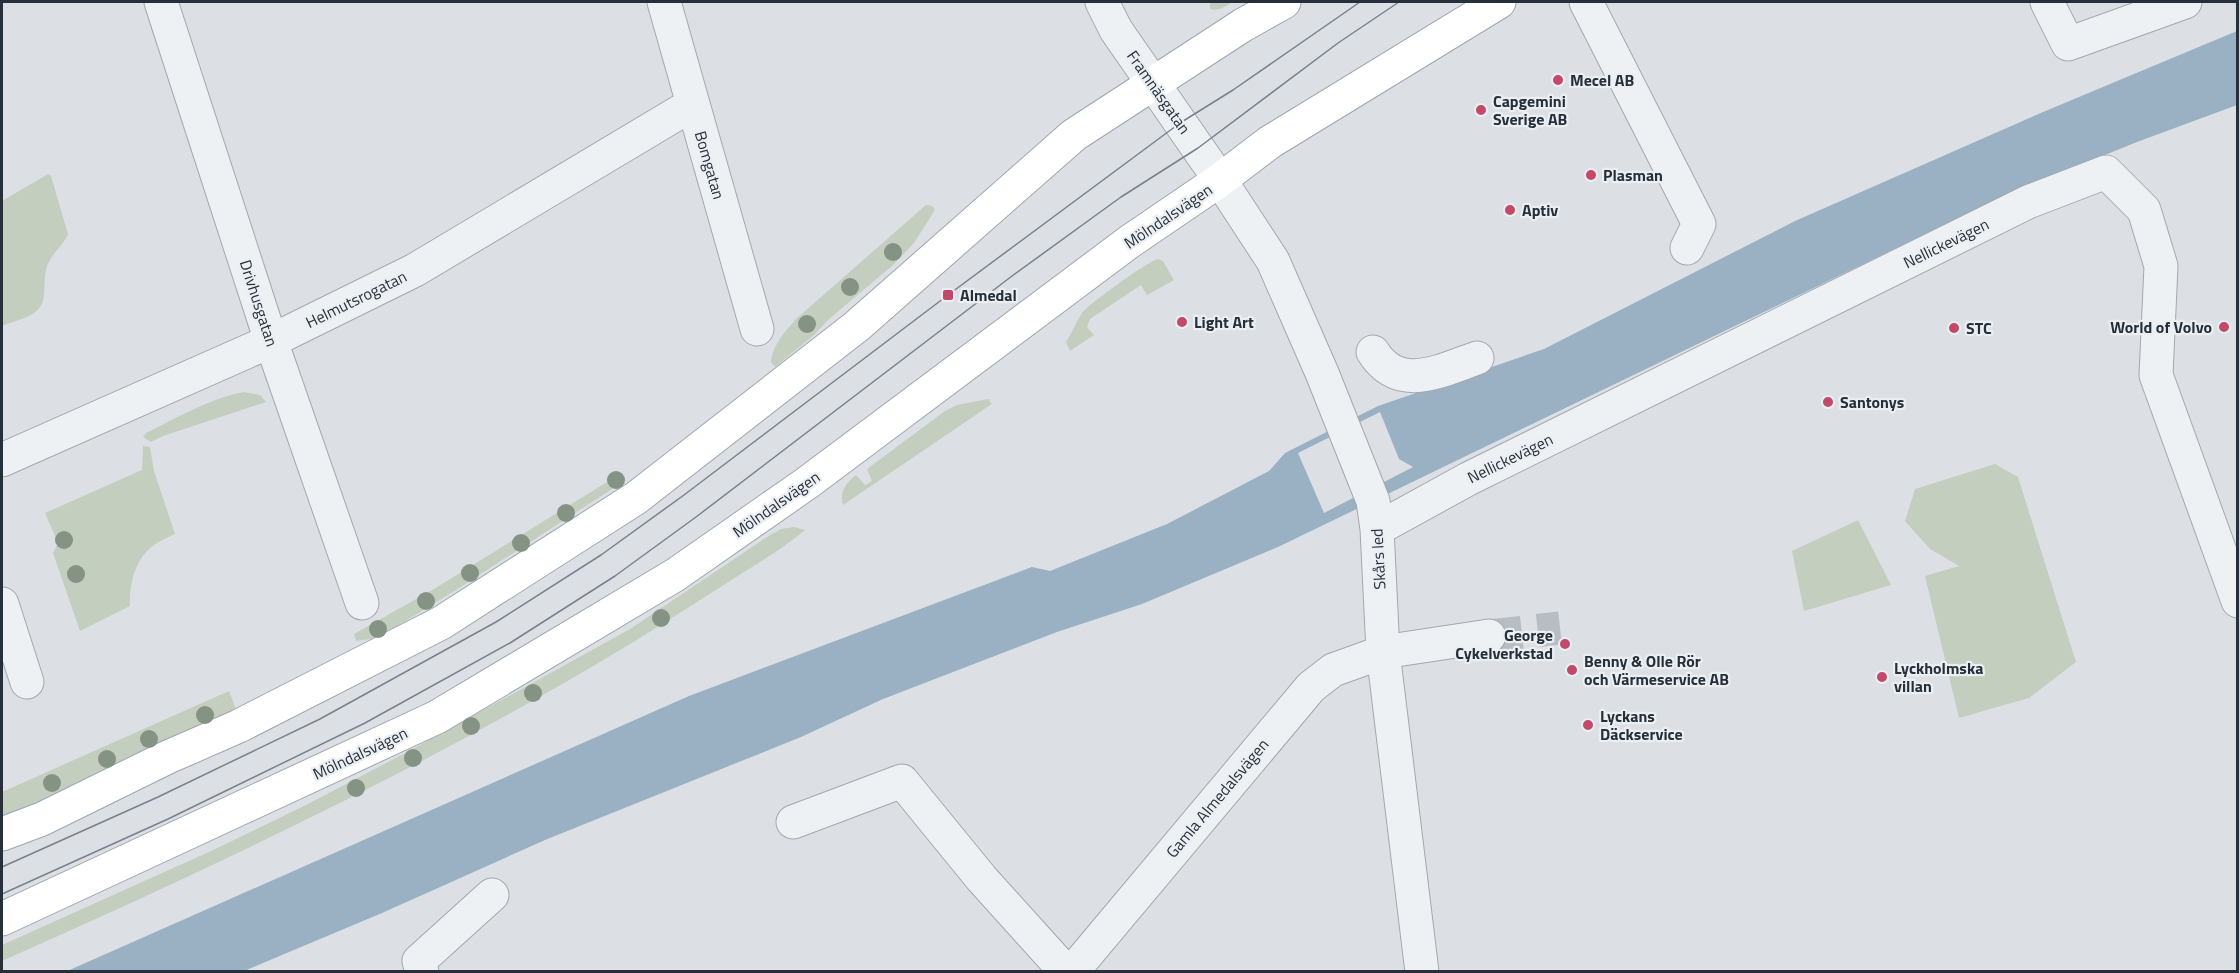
<svg xmlns="http://www.w3.org/2000/svg" width="2239" height="973" font-family="'Titillium Web',sans-serif">
  <style>
    .green { fill: #c4cebe }
    .water { fill: #99b1c3 }
    .pier { fill: #dce0e5 }
    .lines { fill: none; stroke-linecap: round; stroke-linejoin: round }
    .minor-tunnel { stroke: #b8bdc3; stroke-width: 33; stroke-dasharray: 33 16; stroke-linecap: butt }
    .minor-casing { stroke: #a2a8ae; stroke-width: 35 }
    .major-casing { stroke: #9ca6b0; stroke-width: 35 }
    .minor { stroke: #eef1f4; stroke-width: 33 }
    .major { stroke: #fff; stroke-width: 33 }
    .tram { stroke: #77818d; stroke-width: 1.5 }
    .tree { fill: #859385 }
    .poi-dot { fill: #c24967; stroke: #ebeff3; stroke-width: 2 }
    .labels { text-anchor: middle; stroke-width: 4.5; stroke-linejoin: round; paint-order: stroke }
    .poi-label { font-size: 16px; font-weight: bold; fill: #27303a; stroke: #ebeff3; text-anchor: start }
    .street-label { font-size: 16px; fill: #27303a; stroke: #ebeff3 }
  </style>
  <rect width="100%" height="100%" fill="#dce0e5"/>
  <path class="green" d="M 1210,2 L 1233,2 C 1226,6 1218,12 1210,9 Z
    M 48,174 L 51,176 L 68,234 C 63,246 52,253 47,266 C 44,276 45,284 44,294 C 43,317 19,319 2,326 L 2,201 Z
    M 926,205 L 932,206 L 935,210 L 914,243 L 893,265 L 828,320 L 814,335 L 775,367 L 771,362 C 772,346 786,330 797,318 Z
    M 1158,259 L 1163,261 L 1174,280 L 1147,295 L 1141,285 L 1090,319 L 1087,327 L 1094,335 L 1070,351 L 1066,342 C 1072,333 1076,322 1082,313 C 1089,304 1148,261 1158,259 Z
    M 244,392 L 260,395 L 266,402 L 163,436 L 151,442 L 143,437 L 146,433 C 177,418 210,398 244,392 Z
    M 988,399 L 992,404 L 843,505 C 839,492 846,483 856,475 L 865,485 L 872,481 L 867,469 L 945,411 L 957,405 Z
    M 143,446 L 150,447 L 154,471 L 175,534 C 168,537 160,541 154,545 C 135,558 129,585 130,606 L 80,631 L 53,553 L 58,543 L 45,513 L 142,470 Z
    M 1995,464 L 2018,477 L 2076,662 L 2029,698 L 1959,718 L 1925,576 L 1959,566 L 1930,549 L 1905,521 L 1915,489 Z
    M 615,477 L 620,484 L 456,590 L 378,638 L 356,641 L 354,634 L 434,589 Z
    M 1858,520 L 1891,585 L 1804,611 L 1792,551 Z
    M 794,527 L 805,530 C 780,551 750,568 722,586 C 683,611 644,636 605,659 C 411,774 207,870 2,961 L 2,945 L 211,851 L 306,805 L 411,750 L 630,629 L 767,537 L 781,529 Z
    M 229,691 L 236,709 L 73,787 L 2,817 L 2,792 Z"/>
  <path class="water" d="M 2237,31 L 2237,105 L 2137,142 L 2008,194 L 1278,547 L 1142,604 L 1057,632 L 883,699 L 801,737 L 545,840 L 382,913 L 244,971 L 65,972 L 689,696 L 1032,567 L 1050,571 L 1167,524 L 1269,471 L 1285,453 L 1378,406 L 1544,349 L 1795,221 L 2043,112 Z"/>
  <path class="pier" d="M 1380,412 L 1399,459 L 1413,467 L 1324,513 L 1298,453 Z"/>
  <g class="lines">
    <path class="minor-tunnel" d="M 1489,636 L 1560,628"/>
    <defs>
      <path id="minor" d="M 161,2 L 271,341 L 362,603
        M 664,2 L 757,329
        M 1102,2 L 1116,30 L 1220,180 L 1273,261 L 1322,373 L 1373,501 L 1377,529 L 1383,652 L 1422,972
        M 1586,2 L 1699,224 L 1687,248
        M 2047,2 L 2068,44 L 2185,2
        M 1373,352 C 1399,393 1440,371 1477,358
        M 2,460 L 271,341 L 415,270 L 693,104
        M 1377,529 L 1468,479 L 2028,202 L 2106,172 L 2144,210 L 2161,266 L 2156,375 L 2238,601
        M 2,604 L 27,682
        M 793,822 L 902,781 L 982,879 L 1066,972
        M 422,972 L 419,961 L 492,895
        M 1072,972 L 1311,687 L 1333,670 L 1383,652 L 1489,636"/>
      <path id="major" d="M 2,834 L 42,819 L 168,757 L 239,726 L 441,623 L 636,498 L 857,326 L 1074,135 L 1243,25 L 1284,2
        M 2,919 L 437,717 L 675,575 L 807,483 L 1129,242 L 1220,180 L 1270,142 L 1499,2"/>
    </defs>
    <use href="#minor" class="minor-casing"/>
    <use href="#major" class="major-casing"/>
    <use href="#minor" class="minor"/>
    <use href="#major" class="major"/>
    <path class="tram" d="M 2,867 L 158,797 L 320,719 L 496,622 L 601,555 L 684,495 L 948,295 L 1180,123 L 1233,90 L 1360,2
      M 2,894 L 168,819 L 365,723 L 510,643 L 615,576 L 696,517 L 1012,276 L 1121,197 L 1198,148 L 1338,43 L 1399,2"/>
  </g>
  <g class="tree">
    <circle cx="893" cy="252" r="9"/>
    <circle cx="850" cy="287" r="9"/>
    <circle cx="807" cy="324" r="9"/>
    <circle cx="616" cy="480" r="9"/>
    <circle cx="566" cy="513" r="9"/>
    <circle cx="64" cy="540" r="9"/>
    <circle cx="521" cy="543" r="9"/>
    <circle cx="470" cy="573" r="9"/>
    <circle cx="76" cy="574" r="9"/>
    <circle cx="426" cy="601" r="9"/>
    <circle cx="661" cy="618" r="9"/>
    <circle cx="378" cy="629" r="9"/>
    <circle cx="533" cy="693" r="9"/>
    <circle cx="205" cy="715" r="9"/>
    <circle cx="471" cy="726" r="9"/>
    <circle cx="149" cy="739" r="9"/>
    <circle cx="413" cy="758" r="9"/>
    <circle cx="107" cy="759" r="9"/>
    <circle cx="52" cy="783" r="9"/>
    <circle cx="356" cy="788" r="9"/>
  </g>
  <g class="poi-dot">
    <circle cx="1558" cy="80" r="6"/>
    <circle cx="1481" cy="110" r="6"/>
    <circle cx="1591" cy="175" r="6"/>
    <circle cx="1510" cy="210" r="6"/>
    <rect x="942" y="289" width="12" height="12" rx="3"/>
    <circle cx="1182" cy="322" r="6"/>
    <circle cx="2224" cy="327" r="6"/>
    <circle cx="1954" cy="328" r="6"/>
    <circle cx="1828" cy="402" r="6"/>
    <circle cx="1565" cy="644" r="6"/>
    <circle cx="1572" cy="670" r="6"/>
    <circle cx="1882" cy="677" r="6"/>
    <circle cx="1588" cy="725" r="6"/>
  </g>
  <g class="labels">
    <g class="poi-label">
      <text x="1570" y="86">Mecel AB</text>
      <text x="1493" y="107">Capgemini<tspan x="1493" dy="18">Sverige AB</tspan></text>
      <text x="1603" y="181">Plasman</text>
      <text x="1522" y="216">Aptiv</text>
      <text x="960" y="301">Almedal</text>
      <text x="1194" y="328">Light Art</text>
      <text x="2212" y="333" text-anchor="end">World of Volvo</text>
      <text x="1966" y="334">STC</text>
      <text x="1840" y="408">Santonys</text>
      <text x="1553" y="641" text-anchor="end">George<tspan x="1553" dy="18">Cykelverkstad</tspan></text>
      <text x="1584" y="667">Benny &amp; Olle Rör<tspan x="1584" dy="18">och Värmeservice AB</tspan></text>
      <text x="1894" y="674">Lyckholmska<tspan x="1894" dy="18">villan</tspan></text>
      <text x="1600" y="722">Lyckans<tspan x="1600" dy="18">Däckservice</tspan></text>
    </g>
    <g class="street-label">
      <text transform="translate(1159 92) rotate(55)" y="6">Framnäsgatan</text>
      <text transform="translate(710 165) rotate(74)" y="6">Bomgatan</text>
      <text transform="translate(1168 216) rotate(-34)" y="6">Mölndalsvägen</text>
      <text transform="translate(1946 243) rotate(-26)" y="6">Nellickevägen</text>
      <text transform="translate(356 299) rotate(-26)" y="6">Helmutsrogatan</text>
      <text transform="translate(259 303) rotate(72)" y="6">Drivhusgatan</text>
      <text transform="translate(1510 458) rotate(-26)" y="6">Nellickevägen</text>
      <text transform="translate(776 504) rotate(-35)" y="6">Mölndalsvägen</text>
      <text transform="translate(1378 559) rotate(-93)" y="6">Skårs led</text>
      <text transform="translate(360 753) rotate(-25)" y="6">Mölndalsvägen</text>
      <text transform="translate(1217 798) rotate(-50)" y="6">Gamla Almedalsvägen</text>
    </g>
  </g>
  <rect width="2239" height="973" fill="none" stroke="#27303a" stroke-width="6"/>
</svg>
